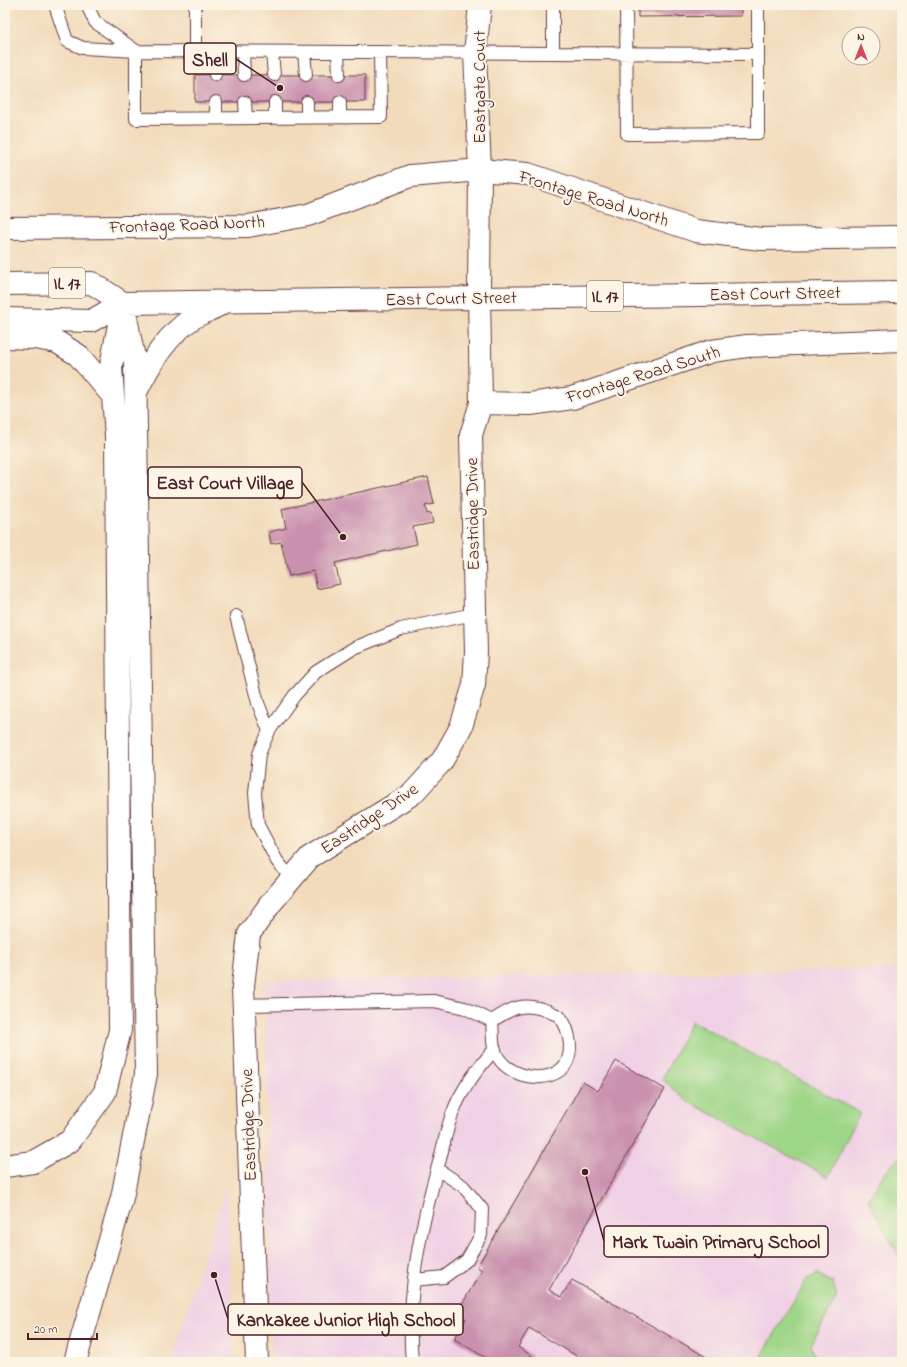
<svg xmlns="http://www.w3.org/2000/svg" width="907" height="1367" font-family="'Indie Flower',sans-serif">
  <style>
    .built { fill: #f0d0e5 }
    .green { fill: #9ed687; stroke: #747a59 }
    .building { fill: #c991ae }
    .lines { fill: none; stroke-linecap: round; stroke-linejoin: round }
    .lane-casing { stroke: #633b41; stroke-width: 14 }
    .street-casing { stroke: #633b41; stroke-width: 24 }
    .highway-casing { stroke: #633b41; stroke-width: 24 }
    .lane { stroke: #fff; stroke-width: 12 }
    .street { stroke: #fff; stroke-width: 22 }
    .highway { stroke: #fff; stroke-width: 22 }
    .labels { text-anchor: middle; stroke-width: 4; stroke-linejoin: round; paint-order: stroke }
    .shield { fill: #fcf5e5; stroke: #7f5f63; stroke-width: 1 }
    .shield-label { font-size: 17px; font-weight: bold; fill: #4a1f2b }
    .street-label { font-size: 18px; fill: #4a1f2b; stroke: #fcf5e5 }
    .leader { fill: none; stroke: #4a1f2b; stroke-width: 1.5 }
    .callout-dot { fill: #4a1f2b; stroke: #fcf5e5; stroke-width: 1.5 }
    .callout { fill: #fcf5e5; stroke: #4a1f2b; stroke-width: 1.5 }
    .callout-label { font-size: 19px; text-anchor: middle; font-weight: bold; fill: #4a1f2b }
  </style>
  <rect width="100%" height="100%" fill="#fcf5e5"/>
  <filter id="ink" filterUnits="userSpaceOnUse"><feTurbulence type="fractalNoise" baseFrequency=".025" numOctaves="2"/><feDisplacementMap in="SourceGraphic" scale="8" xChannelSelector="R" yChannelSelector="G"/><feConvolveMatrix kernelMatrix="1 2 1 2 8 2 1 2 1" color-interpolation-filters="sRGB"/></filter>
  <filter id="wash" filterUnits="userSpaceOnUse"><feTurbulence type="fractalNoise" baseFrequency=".012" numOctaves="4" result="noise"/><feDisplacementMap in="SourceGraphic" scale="16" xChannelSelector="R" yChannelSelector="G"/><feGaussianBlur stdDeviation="0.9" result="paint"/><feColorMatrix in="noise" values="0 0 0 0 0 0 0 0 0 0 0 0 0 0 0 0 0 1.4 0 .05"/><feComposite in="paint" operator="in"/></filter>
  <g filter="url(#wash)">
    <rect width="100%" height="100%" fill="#f2dbbb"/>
    <path class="built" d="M 902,969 L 902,1362 L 272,1362 L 265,981 Z
      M 226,1187 L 235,1362 L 171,1362 Z"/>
    <path class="green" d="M 692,1021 L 860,1113 L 828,1177 L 686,1100 L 662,1079 Z
      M 902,1155 L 902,1261 L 868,1200 L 885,1172 Z
      M 818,1274 L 833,1283 L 837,1297 L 811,1345 L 816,1362 L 758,1362 L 807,1279 Z"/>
    <g id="blocks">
      <path class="building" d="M 638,5 L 741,5 L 741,16 L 638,17 Z
        M 195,75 L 365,75 L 365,102 L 195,102 Z
        M 428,477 L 434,504 L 425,506 L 427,514 L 431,513 L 433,523 L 413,527 L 417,544 L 335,563 L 340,584 L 317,589 L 313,571 L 289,576 L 281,542 L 271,544 L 269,532 L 286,528 L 282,509 Z
        M 616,1061 L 665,1089 L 549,1290 L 561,1297 L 572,1280 L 715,1362 L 587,1362 L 529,1328 L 518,1347 L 532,1356 L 528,1362 L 493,1362 L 454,1339 L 466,1319 L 457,1313 L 482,1270 L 477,1267 L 583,1082 L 598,1091 Z"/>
    </g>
  </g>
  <g filter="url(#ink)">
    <use href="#blocks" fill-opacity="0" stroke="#633b41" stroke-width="1"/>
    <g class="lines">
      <defs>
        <path id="lane" d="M 55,5 L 67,41 L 83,48 L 136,51
          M 87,5 L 95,22 L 136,51
          M 553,5 L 553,53
          M 626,5 L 627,134 L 758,133 L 758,5
          M 195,51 L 195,5
          M 213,52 L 215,75
          M 243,52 L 244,75
          M 272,52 L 274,75
          M 304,52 L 306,75
          M 338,52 L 339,75
          M 380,52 L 381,117 L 136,119 L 136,51 L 758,54
          M 216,102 L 216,118
          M 245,102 L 246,118
          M 275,102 L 275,118
          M 307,102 L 307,117
          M 340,117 L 340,102
          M 236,616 L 258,703 L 269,731
          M 292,879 L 277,861 L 258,825 L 255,793 L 259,754 L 269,731 L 294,696 L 316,672 L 354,648 L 401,629 L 474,614
          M 243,1005 L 434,1001 L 465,1008 L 492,1021 C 493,1029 492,1039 494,1048 C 501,1074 538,1085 559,1071 C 576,1060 571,1028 559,1016 C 556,1014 551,1013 548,1011 C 523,1002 513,1007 492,1021
          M 414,1280 L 444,1277 L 467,1260 L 481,1235 L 482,1209 L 463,1186 L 437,1169
          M 412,1362 C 406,1293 421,1225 440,1159 C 444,1143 447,1127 453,1112 C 462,1088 478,1068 495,1049"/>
        <path id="street" d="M 5,228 L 248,226 L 308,215 L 410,176 L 480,170 L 528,174 L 696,231 L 761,239 L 902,237
          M 481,403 L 530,404 L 572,398 L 712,351 L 747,346 L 902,340
          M 257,1362 L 243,986 L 249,934 L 271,903 L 310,857 L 412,794 L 442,761 L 461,727 L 474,685 L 476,652 L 471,435 L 481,403 L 479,297 L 480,170 L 475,53 L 480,5"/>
        <path id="highway" d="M 5,284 L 92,283 L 123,303 L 135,363 L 146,1074 L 122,1198 L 75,1362
          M 5,319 L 91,321 L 123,303 L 902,292
          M 5,337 L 35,338 L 57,342 L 78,355 L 113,396 L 116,436 L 120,1030 L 105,1092 L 70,1141 L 33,1162 L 5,1166
          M 136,392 C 150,363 167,335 193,318 C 202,313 212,309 221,304
          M 113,396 L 111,366 L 121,314"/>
      </defs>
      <use href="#lane" class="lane-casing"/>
      <use href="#street" class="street-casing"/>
      <use href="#highway" class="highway-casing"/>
      <use href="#lane" class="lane"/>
      <use href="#street" class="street"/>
      <use href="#highway" class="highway"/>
    </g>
  </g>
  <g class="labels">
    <g class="shield">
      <rect x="49" y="268" width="36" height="30" rx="3"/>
      <rect x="587" y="281" width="36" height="30" rx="3"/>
    </g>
    <g class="shield-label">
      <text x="67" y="289">IL 17</text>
      <text x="605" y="302">IL 17</text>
    </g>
    <g class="street-label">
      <text transform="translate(479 87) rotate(-90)" y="6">Eastgate Court</text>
      <text transform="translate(594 198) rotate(17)" y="6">Frontage Road North</text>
      <text transform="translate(187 224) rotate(-2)" y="6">Frontage Road North</text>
      <text transform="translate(775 293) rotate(-1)" y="6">East Court Street</text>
      <text transform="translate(451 298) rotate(-1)" y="6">East Court Street</text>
      <text transform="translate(643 374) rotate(-17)" y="6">Frontage Road South</text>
      <text transform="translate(472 514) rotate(-91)" y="6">Eastridge Drive</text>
      <text transform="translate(369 818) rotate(-34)" y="6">Eastridge Drive</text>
      <text transform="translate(248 1125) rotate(-92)" y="6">Eastridge Drive</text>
    </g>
  </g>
  <path class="leader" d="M280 88L236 59M343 537L302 482M585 1172L604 1241M214 1275L228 1319"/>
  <g class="callout-dot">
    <circle cx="280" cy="88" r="4"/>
    <circle cx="343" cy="537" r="4"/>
    <circle cx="585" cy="1172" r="4"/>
    <circle cx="214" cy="1275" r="4"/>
  </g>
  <g class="callout">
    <rect x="184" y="43" width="52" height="31" rx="4"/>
    <rect x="148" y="467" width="154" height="31" rx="4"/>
    <rect x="604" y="1226" width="224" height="31" rx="4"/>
    <rect x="228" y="1304" width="235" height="31" rx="4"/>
  </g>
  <g class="callout-label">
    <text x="210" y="66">Shell</text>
    <text x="225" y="489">East Court Village</text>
    <text x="716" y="1248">Mark Twain Primary School</text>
    <text x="346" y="1326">Kankakee Junior High School</text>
  </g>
  <rect width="907" height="1367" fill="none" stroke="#fcf5e5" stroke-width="20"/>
  <g transform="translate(861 46)"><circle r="19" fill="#fcf5e5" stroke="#b59f9b"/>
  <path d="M0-3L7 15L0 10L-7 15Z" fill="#d1495b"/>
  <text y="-6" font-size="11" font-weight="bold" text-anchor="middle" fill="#4a1f2b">N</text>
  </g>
  <path d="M28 1333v6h69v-6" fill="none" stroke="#4a1f2b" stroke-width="2"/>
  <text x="34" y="1333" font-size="12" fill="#4a1f2b" stroke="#fcf5e5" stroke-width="3" paint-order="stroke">20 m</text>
</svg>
